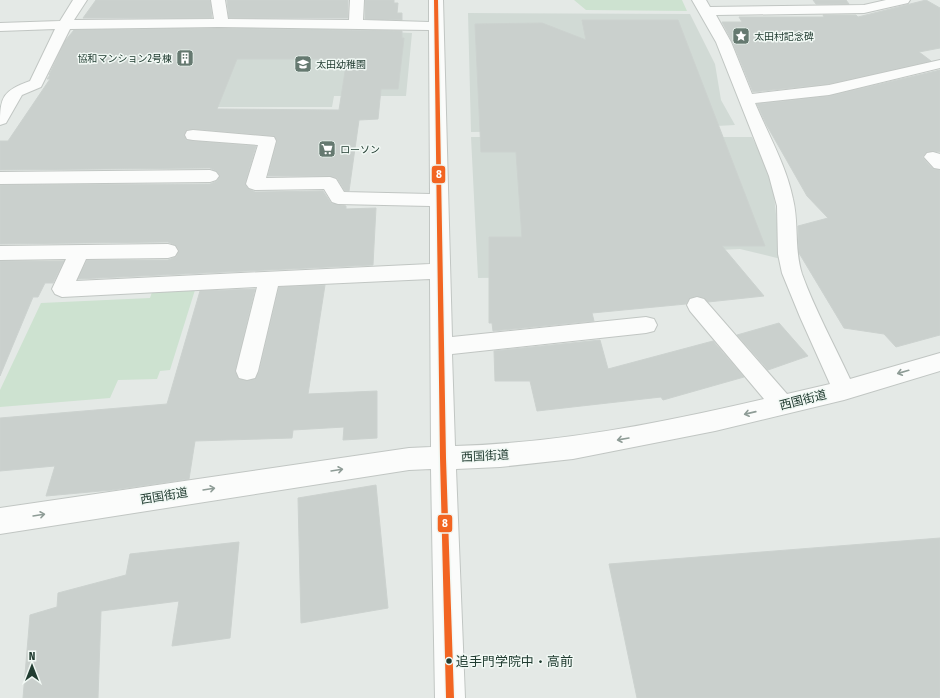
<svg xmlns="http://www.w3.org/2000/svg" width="940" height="698" font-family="'Fira Sans Condensed','Noto Sans JP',sans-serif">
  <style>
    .built { fill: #d1dad5 }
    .green { fill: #cde2d0 }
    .building { fill: #cad0cd; stroke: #ccd2cf; fill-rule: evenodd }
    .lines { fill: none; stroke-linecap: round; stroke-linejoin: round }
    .minor-casing { stroke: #c1c6c3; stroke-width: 2 }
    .minor { fill: #fbfcfb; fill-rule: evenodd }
    .bus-1-casing { stroke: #f1f8f4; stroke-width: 3 }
    .bus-1 { fill: #f26522; fill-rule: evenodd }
    .oneway { stroke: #8e9c96 }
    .bus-dot { fill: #213c31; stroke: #f1f8f4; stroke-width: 1.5 }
    .labels { text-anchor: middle; stroke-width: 3; stroke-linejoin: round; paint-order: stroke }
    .far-poi-label { font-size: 10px; fill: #213c31; stroke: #f1f8f4; text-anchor: start }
    .street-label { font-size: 12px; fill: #213c31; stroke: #f1f8f4 }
    .near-bus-label { font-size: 13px; fill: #213c31; stroke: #f1f8f4; text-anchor: start }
    .line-badge { stroke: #f1f8f4; stroke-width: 1.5 }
    .badge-label { font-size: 11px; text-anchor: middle; font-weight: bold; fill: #fff }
  </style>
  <rect width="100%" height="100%" fill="#e4e9e6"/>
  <path class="built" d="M 468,13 L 690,14 L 715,64 L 721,100 L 735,125 L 642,130 L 471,132 Z
    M 213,29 L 312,29 L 412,33 L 406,96 L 334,96 L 332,107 L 176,107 Z
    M 471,137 L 752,137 L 772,178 L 781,259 L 740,249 L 634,254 L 638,276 L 478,278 Z"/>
  <path class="green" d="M 574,0 L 682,0 L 687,11 L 586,10 Z
    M 195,290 L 170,370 L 160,371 L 157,379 L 118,380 L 110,398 L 0,407 L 0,390 L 41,303 L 150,298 L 152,292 Z"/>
  <path class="building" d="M 96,0 L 210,0 L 212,18 L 83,18 Z
    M 227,0 L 348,0 L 348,18 L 229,18 Z
    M 365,0 L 394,0 L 394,3 L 398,3 L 397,13 L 402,13 L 402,20 L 365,19 Z
    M 813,0 L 846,0 L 849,4 L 816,4 Z
    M 926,0 L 940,8 L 940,48 L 919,52 L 931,61 L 829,84 L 753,92 L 732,41 L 722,22 L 742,22 L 739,17 L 824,17 L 823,15 L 856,15 L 858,17 Z
    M 582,20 L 678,20 L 765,246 L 722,246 L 764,296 L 708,302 L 704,298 L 697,296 L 690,298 L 686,304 L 592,313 L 594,321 L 493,331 L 492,323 L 489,323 L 489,237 L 522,237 L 516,152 L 481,152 L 475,24 L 542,23 L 586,40 Z
    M 218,28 L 402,31 L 402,38 L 404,38 L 398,89 L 381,89 L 378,119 L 359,120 L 349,191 L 345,191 L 337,178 L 330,176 L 268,176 L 277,141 L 274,136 L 193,129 L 187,130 L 184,134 L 186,140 L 193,141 L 256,146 L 245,184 L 249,189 L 255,192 L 323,191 L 331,203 L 346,206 L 346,209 L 376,208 L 373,265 L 78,279 L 87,260 L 168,260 L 176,257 L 179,250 L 175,245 L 168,242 L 0,244 L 0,185 L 210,184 L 217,181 L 220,175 L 216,171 L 210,168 L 0,170 L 0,141 L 8,141 L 50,79 L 47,79 L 50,75 L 49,75 L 65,41 L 74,30 ZM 237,59 L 347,59 L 339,110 L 217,109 Z
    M 940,70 L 940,152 L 933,151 L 927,152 L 922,157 L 933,169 L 940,170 L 940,335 L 896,347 L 884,334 L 844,328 L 799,253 L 798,226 L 828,218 L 807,196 L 766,124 L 757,104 L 829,96 Z
    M 0,261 L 64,261 L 53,283 L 45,283 L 38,297 L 33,297 L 0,376 Z
    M 325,285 L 308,394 L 377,391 L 377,438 L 343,440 L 344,427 L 293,430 L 292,438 L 195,441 L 189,479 L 112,490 L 46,496 L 55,466 L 0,471 L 0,418 L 167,404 L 200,291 L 255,289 L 235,371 L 239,379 L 247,381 L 255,379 L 259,372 L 279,287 Z
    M 779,323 L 808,356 L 768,370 L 737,335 Z
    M 600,340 L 608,369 L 713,341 L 744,377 L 663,400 L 661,397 L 537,411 L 530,381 L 495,381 L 494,351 Z
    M 376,485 L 388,608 L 301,623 L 298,498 Z
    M 940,538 L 940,698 L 637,698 L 609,564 Z
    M 239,542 L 230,638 L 172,646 L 179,601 L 101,611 L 98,698 L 23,698 L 30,615 L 57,607 L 58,593 L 126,575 L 130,554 Z"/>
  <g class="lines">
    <defs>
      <path id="minor" d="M 73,0 L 87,0 L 74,20 L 214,19 L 211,0 L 225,0 L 228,19 L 349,20 L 350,0 L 364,0 L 363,20 L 429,22 L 429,0 L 443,0 L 452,337 L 646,317 L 654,319 L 657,325 L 654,331 L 646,333 L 452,354 L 455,446 C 559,443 662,423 764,399 L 690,311 L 687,305 L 690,299 L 697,297 L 704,299 L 787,394 L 830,384 L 800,317 L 782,273 L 778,254 L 777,206 L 769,176 L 716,42 L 692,0 L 706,0 L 710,7 L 864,5 L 886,0 L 910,0 L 908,3 L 864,13 L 716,15 L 731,42 L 752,94 L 829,85 L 940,60 L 940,68 L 829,95 L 755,103 C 768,134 786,165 793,199 C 799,223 794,249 802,274 C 815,310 834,344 850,379 L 940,353 L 940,371 L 844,400 L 715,431 L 573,459 L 500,467 L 456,469 L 465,698 L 435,698 L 431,469 L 409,470 L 0,534 L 0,508 L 409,448 L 431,447 L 430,279 L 278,286 L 258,371 L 255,378 L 247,380 L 239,378 L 236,371 L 257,287 L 62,297 L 55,294 L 52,289 L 66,259 L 0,260 L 0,246 L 168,244 L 175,246 L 178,251 L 175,256 L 168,258 L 86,259 L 76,281 L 430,264 L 430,206 L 338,204 L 332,202 L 324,189 L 255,190 L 249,188 L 246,184 L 258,145 L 193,140 L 187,139 L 185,135 L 187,131 L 193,130 L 274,137 L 276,141 L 266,178 L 330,177 L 336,179 L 344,192 L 430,194 L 429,30 L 218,27 L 70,29 L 41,87 L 22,95 L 6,123 L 0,125 C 0,96 3,91 30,81 L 55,29 L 0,31 L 0,23 L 60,21 Z
        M 933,152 L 940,154 L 940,169 L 934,168 L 924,157 L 927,153 Z
        M 210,170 L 216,172 L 219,176 L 216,180 L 210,182 L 0,184 L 0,172 Z"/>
    </defs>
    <use href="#minor" class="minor-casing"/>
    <use href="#minor" class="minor"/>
    <defs>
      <path id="bus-1" d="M 434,0 L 438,0 L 446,458 L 454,698 L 446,698 L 440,458 Z"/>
    </defs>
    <use href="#bus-1" class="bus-1-casing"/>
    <use href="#bus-1" class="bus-1"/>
  </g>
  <defs><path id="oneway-shaft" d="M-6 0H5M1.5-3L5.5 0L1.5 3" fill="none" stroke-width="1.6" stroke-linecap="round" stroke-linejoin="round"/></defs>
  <g class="oneway">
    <use href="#oneway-shaft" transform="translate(903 372) rotate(164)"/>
    <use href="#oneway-shaft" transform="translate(750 413) rotate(167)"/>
    <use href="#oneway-shaft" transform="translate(623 439) rotate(170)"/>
    <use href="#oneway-shaft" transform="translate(337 470) rotate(-9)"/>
    <use href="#oneway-shaft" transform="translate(209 489) rotate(-9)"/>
    <use href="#oneway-shaft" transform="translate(39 515) rotate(-9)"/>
  </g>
  <defs>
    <symbol id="sight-square" viewBox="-11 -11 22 22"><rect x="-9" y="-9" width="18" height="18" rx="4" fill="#657970" stroke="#f1f8f4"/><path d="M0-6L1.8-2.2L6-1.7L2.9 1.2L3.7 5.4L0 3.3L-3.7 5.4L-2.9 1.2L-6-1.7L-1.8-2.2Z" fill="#fff"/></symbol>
    <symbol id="building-square" viewBox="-11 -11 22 22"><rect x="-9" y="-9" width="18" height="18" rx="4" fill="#657970" stroke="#f1f8f4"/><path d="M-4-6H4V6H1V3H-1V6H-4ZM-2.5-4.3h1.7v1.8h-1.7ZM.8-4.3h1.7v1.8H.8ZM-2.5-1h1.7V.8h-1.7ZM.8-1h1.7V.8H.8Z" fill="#fff"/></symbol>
    <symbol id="school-square" viewBox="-11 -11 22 22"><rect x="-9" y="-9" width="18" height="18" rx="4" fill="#657970" stroke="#f1f8f4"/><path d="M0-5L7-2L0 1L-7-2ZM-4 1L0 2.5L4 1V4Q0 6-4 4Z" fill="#fff"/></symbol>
    <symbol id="supermarket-square" viewBox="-11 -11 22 22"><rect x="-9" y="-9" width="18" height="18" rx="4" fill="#657970" stroke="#f1f8f4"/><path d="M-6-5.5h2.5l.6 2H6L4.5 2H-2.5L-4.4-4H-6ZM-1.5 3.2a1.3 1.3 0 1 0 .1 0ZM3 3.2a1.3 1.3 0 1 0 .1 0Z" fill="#fff"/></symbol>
  </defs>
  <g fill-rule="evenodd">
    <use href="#sight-square" x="731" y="26" width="20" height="20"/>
    <use href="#building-square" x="175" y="48" width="20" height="20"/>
    <use href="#school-square" x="293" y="54" width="20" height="20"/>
    <use href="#supermarket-square" x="317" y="139" width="20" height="20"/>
  </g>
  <circle class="bus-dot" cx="449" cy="661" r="3.5"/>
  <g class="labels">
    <g class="far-poi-label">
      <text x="754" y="40">太田村記念碑</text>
      <text x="172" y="62" text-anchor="end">協和マンション2号棟</text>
      <text x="316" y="68">太田幼稚園</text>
      <text x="340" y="153">ローソン</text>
    </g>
    <g class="street-label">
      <text transform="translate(803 400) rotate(-14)" y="4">西国街道</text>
      <text transform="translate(485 456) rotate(-3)" y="4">西国街道</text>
      <text transform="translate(164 496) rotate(-9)" y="4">西国街道</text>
    </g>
    <g class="near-bus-label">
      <text x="456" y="666">追手門学院中・高前</text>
    </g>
  </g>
  <g class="line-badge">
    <rect x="431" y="165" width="15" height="19" rx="4" fill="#f26522"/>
    <rect x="437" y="514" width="16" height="19" rx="4" fill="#f26522"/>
  </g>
  <g class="badge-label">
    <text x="439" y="178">8</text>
    <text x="445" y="527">8</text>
  </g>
  <g transform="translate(32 666)" stroke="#f1f8f4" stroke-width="3" paint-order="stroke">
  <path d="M0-3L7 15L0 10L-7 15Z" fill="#213c31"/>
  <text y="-6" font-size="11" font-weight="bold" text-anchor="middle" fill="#213c31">N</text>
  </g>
</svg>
